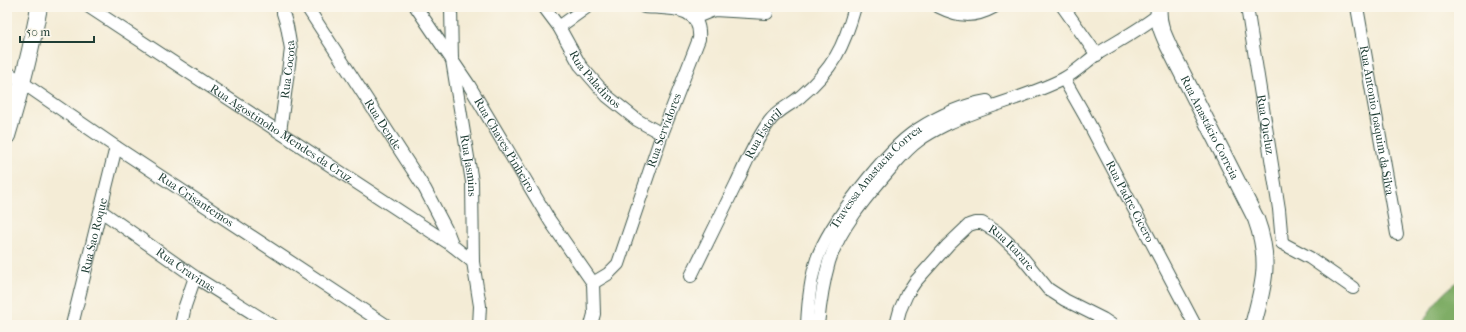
<svg xmlns="http://www.w3.org/2000/svg" width="1466" height="332" font-family="'IM FELL French Canon',serif">
  <style>
    .forest { fill: #7fad66; stroke: #4f754d }
    .lines { fill: none; stroke-linecap: round; stroke-linejoin: round }
    .street-casing { stroke: #3f574c; stroke-width: 14 }
    .secondary-casing { stroke: #3f574c; stroke-width: 18 }
    .street { stroke: #fff; stroke-width: 12 }
    .secondary { stroke: #fff; stroke-width: 16 }
    .labels { text-anchor: middle; stroke-width: 4; stroke-linejoin: round; paint-order: stroke }
    .street-label { font-size: 12px; fill: #1f3d34; stroke: #fbf7ec }
  </style>
  <rect width="100%" height="100%" fill="#fbf7ec"/>
  <filter id="ink" filterUnits="userSpaceOnUse"><feTurbulence type="fractalNoise" baseFrequency=".025" numOctaves="2"/><feDisplacementMap in="SourceGraphic" scale="8" xChannelSelector="R" yChannelSelector="G"/><feConvolveMatrix kernelMatrix="1 2 1 2 8 2 1 2 1" color-interpolation-filters="sRGB"/></filter>
  <filter id="wash" filterUnits="userSpaceOnUse"><feTurbulence type="fractalNoise" baseFrequency=".012" numOctaves="4" result="noise"/><feDisplacementMap in="SourceGraphic" scale="16" xChannelSelector="R" yChannelSelector="G"/><feGaussianBlur stdDeviation="0.9" result="paint"/><feColorMatrix in="noise" values="0 0 0 0 0 0 0 0 0 0 0 0 0 0 0 0 0 1.4 0 .05"/><feComposite in="paint" operator="in"/></filter>
  <g filter="url(#wash)">
    <rect width="100%" height="100%" fill="#f4ecd6"/>
    <path class="forest" d="M 1459,281 L 1459,325 L 1422,325 C 1431,307 1442,292 1459,281 Z"/>
  </g>
  <g filter="url(#ink)">
    <g class="lines">
      <defs>
        <g id="street">
          <path id="s1" d="M 89,7 L 453,246 L 473,262"/>
          <path id="s2" d="M 307,7 L 425,189 L 448,233 L 453,246"/>
          <path id="s3" d="M 416,7 L 469,85 L 550,221 L 593,283"/>
          <path id="s4" d="M 451,7 L 452,60 L 472,182 L 473,262 L 480,306 L 479,325"/>
          <path id="s5" d="M 544,7 L 559,27 L 580,65 L 607,96 L 637,120 L 662,134"/>
          <path d="M 939,7 C 959,17 974,18 994,7"/>
          <path d="M 1063,7 L 1097,55"/>
          <path id="s6" d="M 1247,7 L 1279,209 L 1282,243"/>
          <path id="s7" d="M 1357,7 L 1397,234"/>
          <path d="M 694,18 L 714,10 L 767,13"/>
          <path d="M 559,27 L 587,7"/>
          <path id="s8" d="M 7,72 L 116,147 L 386,325"/>
          <path id="s9" d="M 1064,79 L 1085,116 L 1195,325"/>
          <path id="s10" d="M 280,132 L 291,49 L 287,26 L 283,13 L 283,7"/>
          <path id="s11" d="M 101,211 L 195,277 L 272,325"/>
          <path d="M 1282,243 L 1310,258 L 1353,288"/>
          <path id="s12" d="M 691,276 C 706,245 721,215 736,184 C 746,163 755,141 769,122 C 778,109 790,106 801,96 C 833,69 844,47 855,7"/>
          <path id="s13" d="M 593,283 L 608,274 L 618,264 L 662,134 L 699,39 C 702,5 669,9 644,7"/>
          <path id="s14" d="M 72,325 L 116,147"/>
          <path d="M 181,325 L 185,306 L 195,277"/>
          <path d="M 591,325 L 594,314 L 593,283"/>
          <path id="s15" d="M 807,325 C 808,303 810,280 817,259 C 829,224 886,150 917,130 C 937,117 963,105 987,101"/>
          <path d="M 818,325 C 820,304 823,283 829,262 C 840,227 868,195 892,167 C 900,158 908,148 918,141 C 927,134 937,129 947,124 C 984,106 1026,98 1063,79 C 1075,73 1086,62 1097,54 C 1118,41 1139,30 1158,15"/>
          <path id="s16" d="M 896,325 L 900,310 L 907,294 L 915,282 L 948,245 L 969,225 L 975,223 L 982,223 L 997,232 L 1017,251 L 1048,289 L 1065,300 L 1103,319 L 1112,325"/>
        </g>
        <g id="secondary">
          <path id="s17" d="M 1159,7 C 1157,22 1163,34 1169,47 L 1256,219 C 1271,260 1264,285 1253,325"/>
          <path d="M 7,136 C 20,93 31,51 39,7"/>
        </g>
      </defs>
      <use href="#street" class="street-casing"/>
      <use href="#secondary" class="secondary-casing"/>
      <use href="#street" class="street"/>
      <use href="#secondary" class="secondary"/>
    </g>
  </g>
  <g class="labels">
    <g class="street-label">
      <text dy="4" stroke="none"><textPath href="#s10" startOffset="63">Rua Cocota</textPath></text>
      <text dy="4" stroke="none"><textPath href="#s5" startOffset="89">Rua Paladinos</textPath></text>
      <text dy="4" stroke="none"><textPath href="#s7" startOffset="115">Rua Antonio Joaquim da Silva</textPath></text>
      <text dy="4" stroke="none"><textPath href="#s2" startOffset="140">Rua Dende</textPath></text>
      <text dy="4" stroke="none"><textPath href="#s6" startOffset="119">Rua Queluz</textPath></text>
      <text dy="4" stroke="none"><textPath href="#s17" startOffset="132">Rua Anastácio Correia</textPath></text>
      <text dy="4" stroke="none"><textPath href="#s13" startOffset="173">Rua Servidores</textPath></text>
      <text dy="4" stroke="none"><textPath href="#s1" startOffset="230">Rua Agostinoho Mendes da Cruz</textPath></text>
      <text dy="4" stroke="none"><textPath href="#s12" startOffset="160">Rua Estoril</textPath></text>
      <text dy="4" stroke="none"><textPath href="#s3" startOffset="164">Rua Chaves Pinheiro</textPath></text>
      <text dy="4" stroke="none"><textPath href="#s4" startOffset="160">Rua Jasmins</textPath></text>
      <text dy="4" stroke="none"><textPath href="#s15" startOffset="169">Travessa Anastacia Correa</textPath></text>
      <text dy="4" stroke="none"><textPath href="#s8" startOffset="228">Rua Crisantemos</textPath></text>
      <text dy="4" stroke="none"><textPath href="#s9" startOffset="139">Rua Padre Cicero</textPath></text>
      <text dy="4" stroke="none"><textPath href="#s14" startOffset="92">Rua Sao Roque</textPath></text>
      <text dy="4" stroke="none"><textPath href="#s16" startOffset="178">Rua Itarare</textPath></text>
      <text dy="4" stroke="none"><textPath href="#s11" startOffset="103">Rua Cravinas</textPath></text>
    </g>
  </g>
  <rect width="1466" height="332" fill="none" stroke="#fbf7ec" stroke-width="24"/>
  <path d="M20 36v6h74v-6" fill="none" stroke="#1f3d34" stroke-width="2"/>
  <text x="26" y="36" font-size="12" fill="#1f3d34" stroke="#fbf7ec" stroke-width="3" paint-order="stroke">50 m</text>
</svg>
